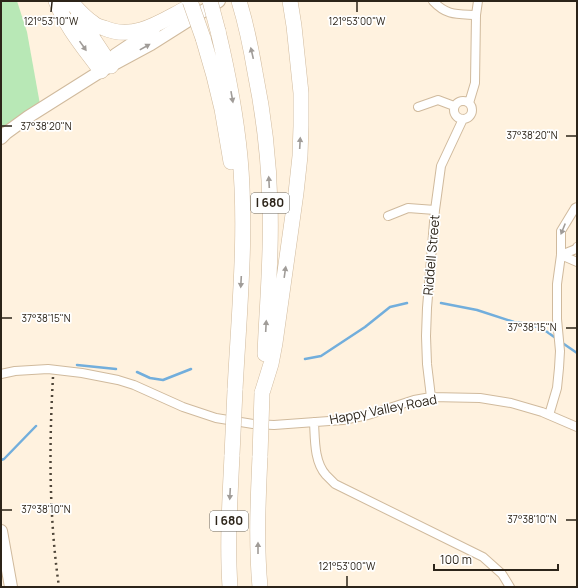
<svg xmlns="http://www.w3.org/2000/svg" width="578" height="588" font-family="Manrope,sans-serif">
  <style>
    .green { fill: #b8e8b6 }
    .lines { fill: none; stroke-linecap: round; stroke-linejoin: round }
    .stream { stroke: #72aedc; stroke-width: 2.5 }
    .minor-casing { stroke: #d0ba9d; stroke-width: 10 }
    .secondary-casing { stroke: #d0ba9d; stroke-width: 14 }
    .motorway-casing { stroke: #d0ba9d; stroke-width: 16 }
    .minor { stroke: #fff; stroke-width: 8 }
    .secondary { stroke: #fff; stroke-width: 12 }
    .motorway { stroke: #fff; stroke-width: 15 }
    .rail { stroke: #4f4639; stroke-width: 2.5; stroke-dasharray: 2 4; stroke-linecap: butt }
    .motorway-bridge-casing { stroke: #d0ba9d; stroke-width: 16; stroke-linecap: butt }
    .motorway-bridge { stroke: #fff; stroke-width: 15 }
    .oneway { fill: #a09c98 }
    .ticks { fill: none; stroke: #2c2419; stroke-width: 1.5 }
    .labels { text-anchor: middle; stroke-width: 3.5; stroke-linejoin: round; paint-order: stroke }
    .shield { fill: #fff; stroke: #6b665e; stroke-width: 1 }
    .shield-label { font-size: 12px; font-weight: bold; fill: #2c2419 }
    .street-label { font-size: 13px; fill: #2c2419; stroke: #fff }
    .ticks-label { font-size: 10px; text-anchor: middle; fill: #2c2419; stroke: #fff; stroke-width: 3.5; stroke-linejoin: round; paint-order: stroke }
  </style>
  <rect width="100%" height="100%" fill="#fff2df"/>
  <path class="green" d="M 1,1 L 17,1 L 27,32 L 41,110 L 1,140 Z"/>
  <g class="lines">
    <path class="stream" d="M 441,303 L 477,310 L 514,322 L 529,324 L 543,329 L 557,339
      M 561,342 L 577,353
      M 305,359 L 321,356 L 365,327 L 390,307 L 407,303
      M 77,365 L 116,369
      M 137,372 L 150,378 L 163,380 L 191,369
      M 1,460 L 4,459 L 36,426"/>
    <defs>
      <path id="minor" d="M 433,1 C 447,16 457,14 476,15
        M454 110a9 9 0 1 1 18 0a9 9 0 1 1-18 0Z
        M 469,103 L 475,83 L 476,15 L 478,1
        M 418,107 L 438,100 L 454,106
        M 388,216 L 408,208 L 435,210
        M 561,255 L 576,249 L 577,247
        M 561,255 L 577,262
        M 1,374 L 15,371 L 48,369 L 82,373 L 118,380 L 134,385 L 183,407 L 216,418 L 253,424 L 274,425 L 343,420 L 368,415 L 414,400 L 431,397 L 480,398 L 511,403 L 542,412 L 577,427
        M 431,397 L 427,364 L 426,336 L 427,308 L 435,210 L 441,166 L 463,119
        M 549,415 L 557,388 L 559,368 L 560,351 L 557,319 L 557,284 L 561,255 L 561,231 L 575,208 L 577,207
        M 314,422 C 315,439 314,462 326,475 C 329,478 332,481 335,484 L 483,557 L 502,574 L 510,587"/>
      <path id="secondary" d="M 115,55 L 154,29
        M 1,138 L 6,133 L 28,117 L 101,71 L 151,44 L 219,1
        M 1,531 L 11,587"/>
      <path id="motorway" d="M 56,1 C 66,27 85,49 101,71
        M 239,1 C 246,24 251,48 255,72 C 264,116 269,160 270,205 C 272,254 267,304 265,354
        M 71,2 C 78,10 84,17 93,23 C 96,26 100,27 104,28 C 134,41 160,22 185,9
        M 78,16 L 111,66
        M 218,31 C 228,73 236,115 240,157 C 247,234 239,313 235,390
        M 203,38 L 214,76 L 222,109 L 231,162
        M 262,393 L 271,364 L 275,343 L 296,193 L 300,156 L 301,126 L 301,93 L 294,26 L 290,1
        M 230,587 C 227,543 230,499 232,455
        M 260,587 C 256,543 258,500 260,456"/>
    </defs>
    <use href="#minor" class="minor-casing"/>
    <use href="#secondary" class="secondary-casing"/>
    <use href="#motorway" class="motorway-casing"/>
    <use href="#minor" class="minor"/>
    <use href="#secondary" class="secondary"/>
    <use href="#motorway" class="motorway"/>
    <path class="rail" d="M 53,377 C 49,447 49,517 59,587"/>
    <defs>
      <path id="motorway-bridge" d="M 190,1 L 203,38
        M 210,1 L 218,31
        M 232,455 L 235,390
        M 260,456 L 262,393"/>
    </defs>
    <use href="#motorway-bridge" class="motorway-bridge-casing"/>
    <use href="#motorway-bridge" class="motorway-bridge"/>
  </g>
  <defs><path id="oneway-solid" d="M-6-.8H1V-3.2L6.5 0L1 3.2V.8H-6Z"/></defs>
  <g class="oneway">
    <use href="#oneway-solid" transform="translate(83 46) rotate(55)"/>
    <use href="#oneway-solid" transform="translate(145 47) rotate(-29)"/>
    <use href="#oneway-solid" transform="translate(252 53) rotate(-103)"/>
    <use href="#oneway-solid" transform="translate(232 97) rotate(80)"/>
    <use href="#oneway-solid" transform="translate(300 143) rotate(-87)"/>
    <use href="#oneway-solid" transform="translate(269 182) rotate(-93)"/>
    <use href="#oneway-solid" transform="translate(563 229) rotate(112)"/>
    <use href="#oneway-solid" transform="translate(285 272) rotate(-82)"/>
    <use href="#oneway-solid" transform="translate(241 282) rotate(93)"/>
    <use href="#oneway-solid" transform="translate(266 326) rotate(-87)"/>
    <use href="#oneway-solid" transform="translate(230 494) rotate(93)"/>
    <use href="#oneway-solid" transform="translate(258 548) rotate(-90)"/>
  </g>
  <path class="ticks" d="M 51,12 L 52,2M 357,12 L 357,2M 2,126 L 12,126M 566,136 L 576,136M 2,318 L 12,318M 566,328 L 576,328M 2,510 L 12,510M 566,520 L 576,520M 347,586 L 347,576"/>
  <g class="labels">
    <g class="shield">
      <rect x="251" y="193" width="38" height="20" rx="3"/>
      <rect x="210" y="511" width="38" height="20" rx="3"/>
    </g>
    <g class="shield-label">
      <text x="270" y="207">I 680</text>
      <text x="229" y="525">I 680</text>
    </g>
    <g class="street-label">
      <text transform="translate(431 255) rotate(-85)" y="5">Riddell Street</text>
      <text transform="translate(383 409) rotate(-11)" y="5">Happy Valley Road</text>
    </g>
  </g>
  <g class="ticks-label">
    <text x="51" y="25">121°53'10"W</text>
    <text x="357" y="25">121°53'00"W</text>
    <text x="46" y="130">37°38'20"N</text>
    <text x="532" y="139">37°38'20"N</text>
    <text x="46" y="322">37°38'15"N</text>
    <text x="532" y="331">37°38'15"N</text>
    <text x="46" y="513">37°38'10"N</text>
    <text x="532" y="523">37°38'10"N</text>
    <text x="347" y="570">121°53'00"W</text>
  </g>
  <rect width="578" height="588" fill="none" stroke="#2c2419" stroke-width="4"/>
  <path d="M434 564v6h124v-6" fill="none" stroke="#2c2419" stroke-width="2"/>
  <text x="440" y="564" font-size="12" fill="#2c2419" stroke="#ffffff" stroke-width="3" paint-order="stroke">100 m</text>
</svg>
